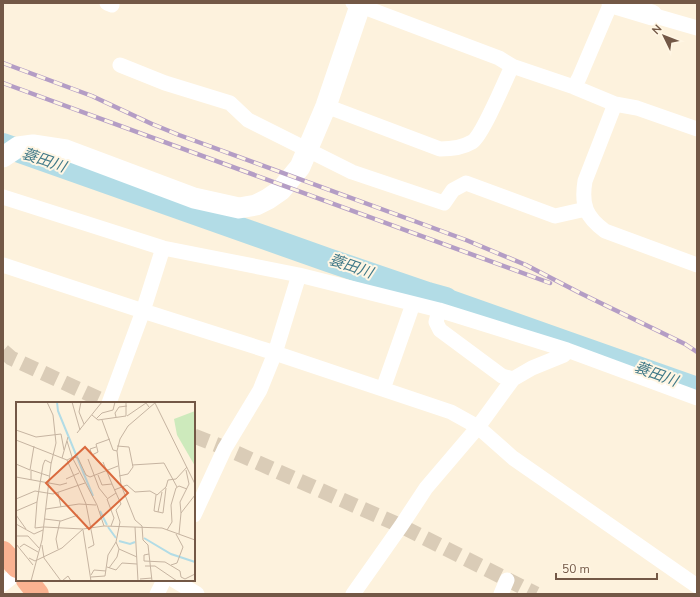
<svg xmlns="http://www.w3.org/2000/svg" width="700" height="597" font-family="'Nunito Sans','Noto Sans JP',sans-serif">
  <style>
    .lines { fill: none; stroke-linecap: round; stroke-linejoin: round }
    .river { stroke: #b2dce6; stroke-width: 24 }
    .street-tunnel { stroke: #daccb7; stroke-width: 15; stroke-dasharray: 15 8; stroke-linecap: butt }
    .street { stroke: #fff; stroke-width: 15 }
    .secondary { stroke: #fff; stroke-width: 21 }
    .highway { stroke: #fab291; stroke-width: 22 }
    .rail-casing { stroke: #b49dc5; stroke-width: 4.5 }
    .rail { stroke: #fff6e4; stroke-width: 3; stroke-dasharray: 9; stroke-linecap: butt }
    .labels { text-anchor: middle; stroke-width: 4; stroke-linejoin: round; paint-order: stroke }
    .water-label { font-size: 15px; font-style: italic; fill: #3f7887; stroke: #fff6e4 }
    .inset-river { fill: none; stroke: #b2dce6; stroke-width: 2 }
    .inset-road { fill: none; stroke: #c6b4a1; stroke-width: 1 }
    .view { fill: #da6a3e; fill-opacity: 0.15; stroke: #da6a3e; stroke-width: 2 }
    .inset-edge { fill: none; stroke: #735846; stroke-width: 2 }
  </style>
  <rect width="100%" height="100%" fill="#fdf2dd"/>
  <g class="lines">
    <path class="river" d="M 3,145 L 328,260 L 428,294 L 446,299 L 448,301 C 531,331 614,359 697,389"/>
    <path class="street-tunnel" d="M 3,351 L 11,358 L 108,403
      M 194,436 L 225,448 L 401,526 L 536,594"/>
    <path class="street" d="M 107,3 L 112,5 L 112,3
      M 353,3 L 499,58 L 512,66
      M 652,15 L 697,28
      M 120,65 L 165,83 L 230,103 L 248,120 L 352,172 L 444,203 L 453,190 L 466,183 L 555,216 L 586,209
      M 574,87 L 579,78 L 611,3
      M 615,104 L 637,108 L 697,129
      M 326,106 L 440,149 C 452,149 462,148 472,142 C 482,136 506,79 512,66 L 574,87 L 615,104 L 585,181 C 581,205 586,217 605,231 L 697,265
      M 3,197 L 163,248 L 299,275 L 439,310 L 567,350 L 697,398
      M 3,265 L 143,311 L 275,353 L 451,412 L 478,427 L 513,458 L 697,586
      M 439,310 L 436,322 L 440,330 L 502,376 L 513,379
      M 383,389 L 413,304
      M 109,403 L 143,311 L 163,248
      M 194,515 L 225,448 L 260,390 L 275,353 L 299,275
      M 174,580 L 197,594
      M 3,584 L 17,573
      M 157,594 L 164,580
      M 353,594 L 401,526 L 426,488 L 478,427 L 513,379 L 532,368 L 564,355 L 567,350
      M 501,594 L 507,580"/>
    <path class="secondary" d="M 612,3 L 652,15
      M 3,157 L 18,147 L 33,145 L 66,150 L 194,198 L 239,208 L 256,205 L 268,199 L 281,190 L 300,167 L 326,106 L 361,3"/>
    <path class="highway" d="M 3,552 L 17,567
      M 27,580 L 38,594"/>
    <defs>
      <path id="rail" d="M 3,63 L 92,96 L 152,124 L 179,135 L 466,240 L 526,265 L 580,293 L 685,344 L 697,352
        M 3,83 L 550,283"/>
    </defs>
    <use href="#rail" class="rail-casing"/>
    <use href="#rail" class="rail"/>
  </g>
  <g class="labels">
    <g class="water-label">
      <text transform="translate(44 160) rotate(19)" y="5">蓑田川</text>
      <text transform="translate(351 266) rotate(19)" y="5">蓑田川</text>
      <text transform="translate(656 374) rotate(20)" y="5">蓑田川</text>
    </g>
  </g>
  <g transform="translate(16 402)">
    <rect width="179" height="179" fill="#fdf2dd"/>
    <path d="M 179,9 L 179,64 L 161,33 L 158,17 Z" fill="#cdeabc"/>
    <path class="inset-river" d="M 41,0 L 42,9 L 77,94M 84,109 L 91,123M 92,125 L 100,136M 128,136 L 155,152 L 179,160M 103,139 L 114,142 L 119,140"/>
    <path class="inset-road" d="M 56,0 L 64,28M 65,0 L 63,10 L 68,22M 139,1 L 179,82M 76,13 L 82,18 L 110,14 L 110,0M 111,14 L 130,1 L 133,5M 100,15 L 99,11 L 103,5 L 111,4M 80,17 L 86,11 L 97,8 L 99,0M 86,18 L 97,48 L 101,49M 0,28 L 20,35 L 45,32 L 48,48M 61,31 L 86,0M 0,38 L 51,58 L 57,55M 51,39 L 56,55 L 81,103 L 88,124M 101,44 L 113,45 L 117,65 L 112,72 L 103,74M 80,45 L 74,47 L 76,53 L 82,50 L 80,42 L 94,37M 57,55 L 62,56 L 70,73 L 74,75 L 102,64M 46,56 L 52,35M 72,57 L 83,86 L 91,96M 51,58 L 70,102 L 78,143 L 72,146M 87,60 L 96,82M 0,62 L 14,68M 116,63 L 148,61 L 161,85M 14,68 L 18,44M 82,73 L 86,83 L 96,82 L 100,91 L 91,97 L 98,116 L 95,124M 0,75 L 44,83 L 51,81M 50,77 L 63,71M 15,78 L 15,68 L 33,74M 98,88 L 111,83 L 119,90 L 134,89 L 141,93 L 150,85 L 152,78 L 160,77 L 171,65M 42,91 L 45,105M 140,93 L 138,109 L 147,111 L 150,86M 0,97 L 19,89 L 37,92 L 69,81M 30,107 L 63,102 L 80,103M 0,109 L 21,100M 142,110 L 146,90M 165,111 L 164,100 L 173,82 L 170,68M 0,113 L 10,127M 29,117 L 45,119 L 62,113M 0,122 L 18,132 L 27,128M 27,125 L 19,126 L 21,100 L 27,63 L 29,58 L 35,61M 28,125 L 67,127 L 88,124 L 146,126 L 179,138M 119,125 L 122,179M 67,128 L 75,179M 151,128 L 156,120 L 155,103 L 160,86 L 163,84 L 171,87M 163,132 L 165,111 L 179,93M 0,134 L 12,134 L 23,146M 0,142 L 17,163M 26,143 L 28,156 L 45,179M 4,145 L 8,142 L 22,150M 42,147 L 40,137 L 44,119M 103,147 L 121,155M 133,152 L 128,153 L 128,159 L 149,160 L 164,169 L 165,175 L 169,177 L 179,172M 13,156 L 19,159 L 46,146 L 67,127M 155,163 L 161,161 L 167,145 L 160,132M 129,164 L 139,164 L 161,179M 91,165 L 100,168 L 106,161 L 121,162M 93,166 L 101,155 L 103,147 L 100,140M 75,173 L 78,168 L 90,169M 75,175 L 89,174 L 92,153 L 100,140 L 104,120 L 100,108 L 105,102 L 100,91M 124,177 L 136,176M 15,179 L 26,138 L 35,62 L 40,41 L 37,13 L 31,0M 46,179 L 52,174 L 55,179M 136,179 L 132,143 L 127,138 L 126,124 L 119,118 L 105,83 L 101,49 L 104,37 L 112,24 L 140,0"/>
    <path class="view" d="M 69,45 L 112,91 L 73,127 L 30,81 Z"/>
    <rect width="179" height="179" class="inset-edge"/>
  </g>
  <rect width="700" height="597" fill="none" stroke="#735846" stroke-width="8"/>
  <g transform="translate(664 36) rotate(313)" stroke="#fff6e4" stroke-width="3" paint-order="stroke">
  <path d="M0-3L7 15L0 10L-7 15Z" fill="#735846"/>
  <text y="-6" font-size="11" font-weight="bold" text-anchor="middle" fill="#735846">N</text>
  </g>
  <path d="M556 573v6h101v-6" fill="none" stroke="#735846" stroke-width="2"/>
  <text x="562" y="573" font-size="12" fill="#735846" stroke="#fff6e4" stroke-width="3" paint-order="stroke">50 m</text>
</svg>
